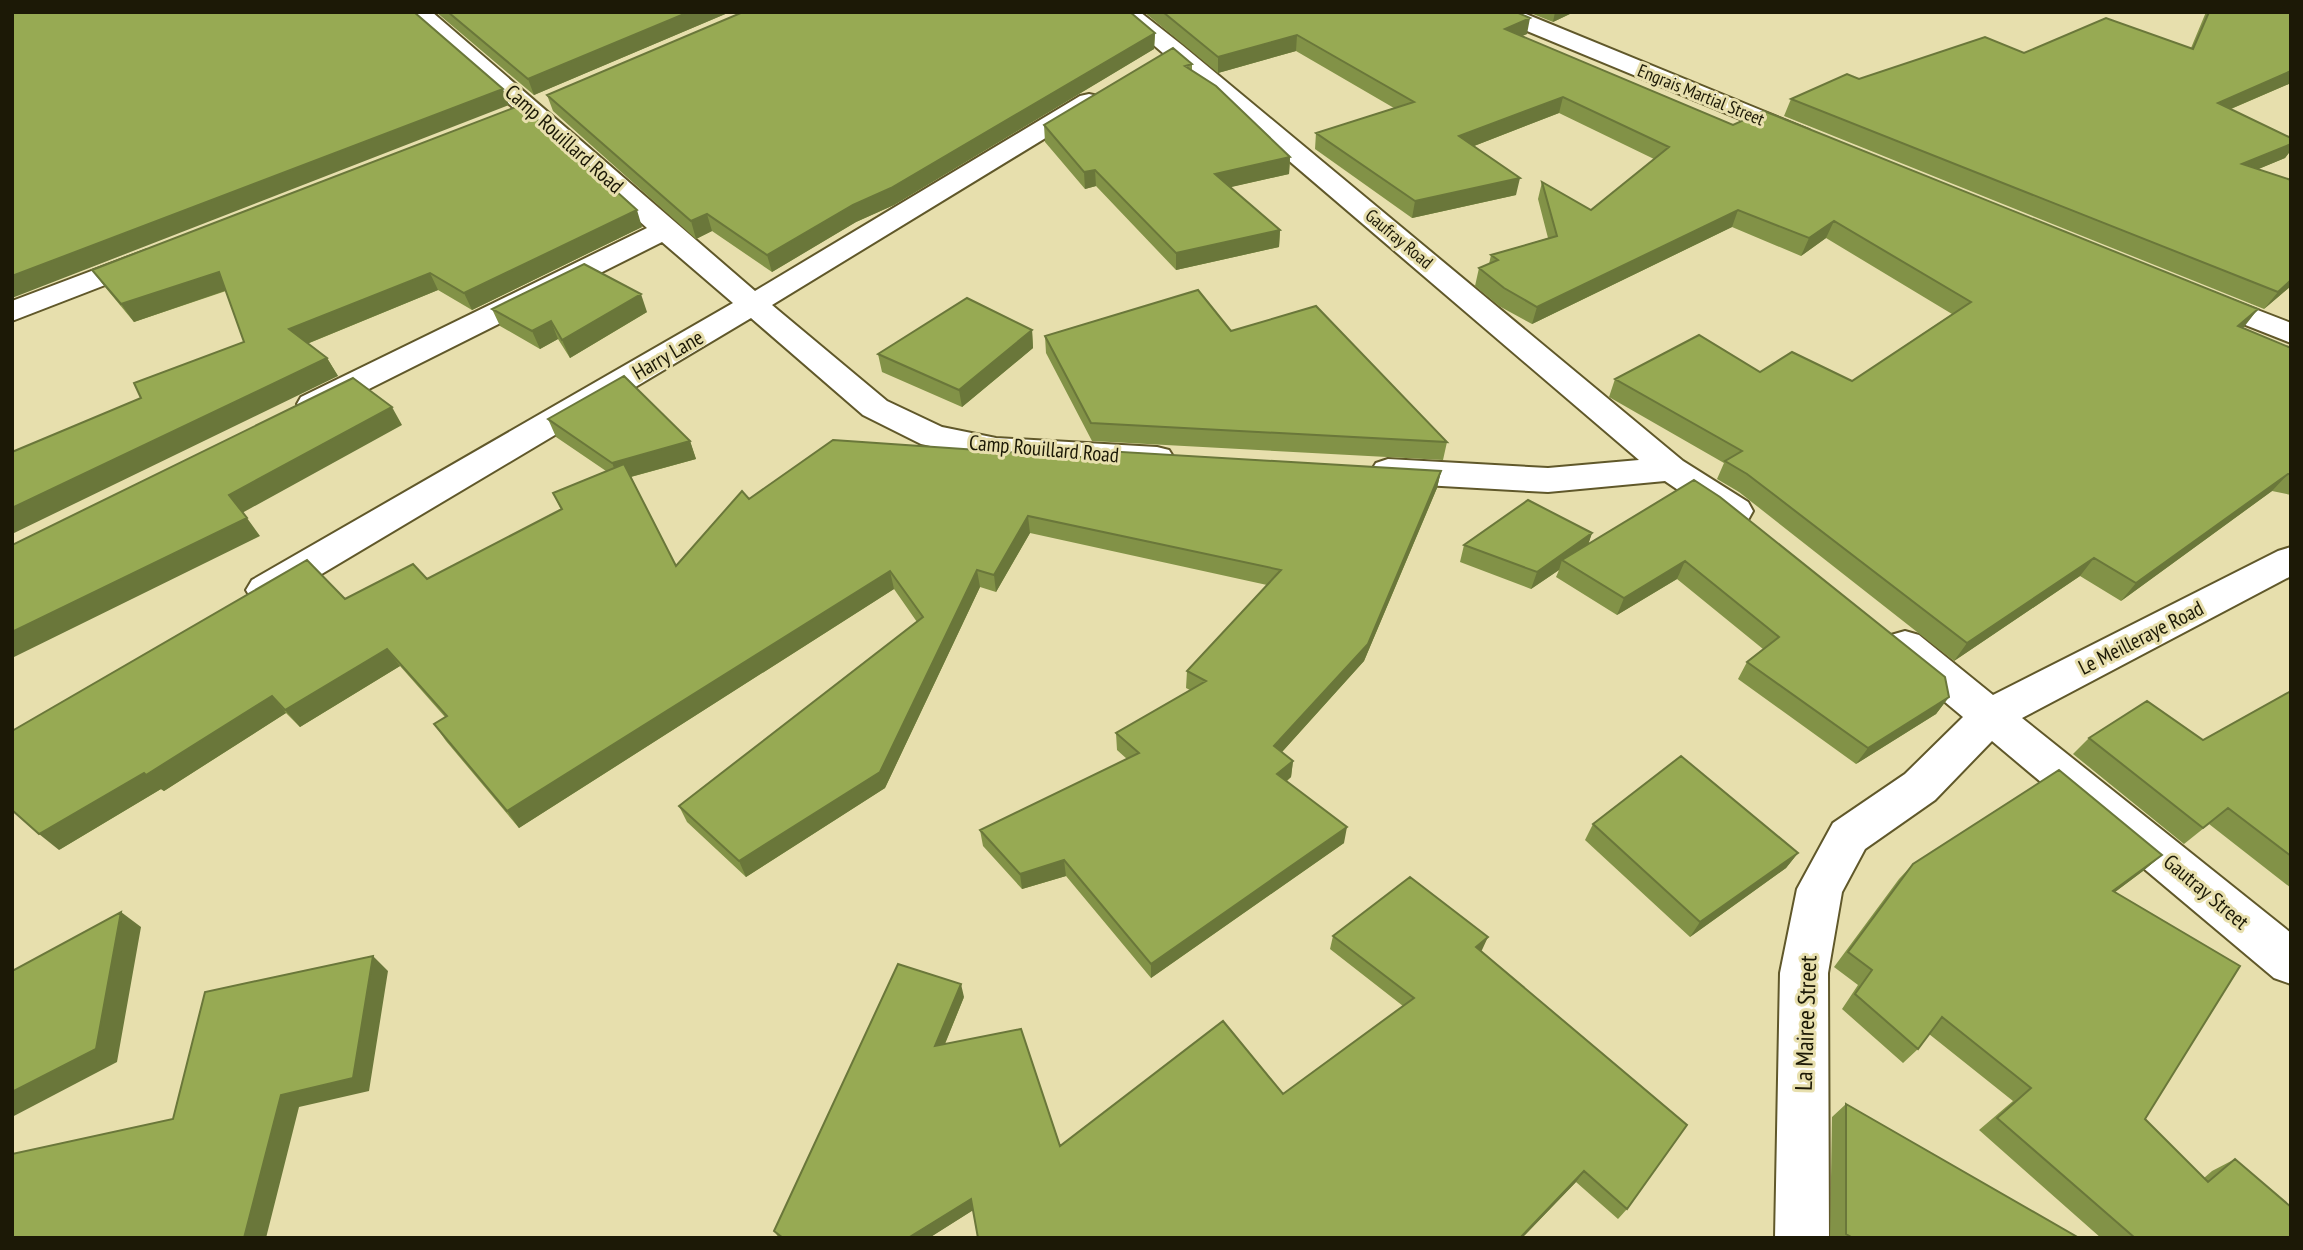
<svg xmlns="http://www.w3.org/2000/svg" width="2303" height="1250" font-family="'PT Sans Narrow',sans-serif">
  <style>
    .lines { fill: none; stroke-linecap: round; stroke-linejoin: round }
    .street-casing { stroke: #60582a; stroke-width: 4 }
    .street { fill: #fff; fill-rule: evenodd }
    .wall { fill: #829247 }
    .shaded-wall { fill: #6a773a }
    .building { fill: #97aa53; stroke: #6a773a; stroke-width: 2 }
    .labels { text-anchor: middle; stroke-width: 6; stroke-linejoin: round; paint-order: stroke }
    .far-street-label { font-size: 18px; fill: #1c1906; stroke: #e7dfad }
    .street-label { font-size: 21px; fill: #1c1906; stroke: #e7dfad }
    .near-street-label { font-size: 24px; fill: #1c1906; stroke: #e7dfad }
  </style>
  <rect width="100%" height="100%" fill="#e7dfad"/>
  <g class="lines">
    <defs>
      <path id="street" d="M 407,12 L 432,12 L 755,291 L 1080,96 L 1089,94 L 1098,96 L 1101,101 L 1098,106 L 772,305 L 887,401 L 942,427 L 996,438 L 1157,447 L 1169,450 L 1174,458 L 1169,466 L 1157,469 L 996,460 L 921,444 L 863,415 L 751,318 L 278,600 L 265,604 L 252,600 L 246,590 L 252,580 L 733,303 L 662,242 L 325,411 L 313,414 L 301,411 L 297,404 L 301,397 L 647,228 Z
        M 1115,12 L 1140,12 L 1182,45 L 1683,461 L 1748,502 L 1753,511 L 1748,520 L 1735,523 L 1722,520 L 1665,481 L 1548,492 L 1388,483 L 1376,479 L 1371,471 L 1376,463 L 1388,459 L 1548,468 L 1639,460 Z
        M 1490,12 L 1521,12 L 1809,130 L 1813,135 L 1809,140 L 1800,143 L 1791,140 L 1493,17 Z
        M 147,250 L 157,253 L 161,259 L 157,265 L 12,321 L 12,301 Z
        M 2203,289 L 2291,323 L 2291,343 L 2192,304 L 2188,298 L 2192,292 Z
        M 2291,547 L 2291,576 L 2022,718 L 2291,933 L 2291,984 L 2274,978 L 1992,741 L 1935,800 L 1865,849 L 1842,892 L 1828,973 L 1829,1238 L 1775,1238 L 1780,973 L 1797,889 L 1833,823 L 1905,774 L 1963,717 L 1891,657 L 1885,646 L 1891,635 L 1905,631 L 1919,635 L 1993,695 L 2278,551 Z"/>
    </defs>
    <use href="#street" class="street-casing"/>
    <use href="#street" class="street"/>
  </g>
  <path class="wall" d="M 436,12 L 730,12 L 534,95 Z
    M 1144,12 L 1516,12 L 1527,34 L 1521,36 L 1733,125 L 2258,309 L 2242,328 L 2291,348 L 2291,495 L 2272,491 L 2121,601 L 2080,576 L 1954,661 L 1739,492 L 1717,479 L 1724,463 L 1609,397 L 1615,379 L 1760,372 L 1852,381 L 1952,314 L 1826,238 L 1801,256 L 1732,227 L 1532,324 L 1499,306 L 1475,286 L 1479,268 L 1489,264 L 1491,255 L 1548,238 L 1538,199 L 1542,182 L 1591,210 L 1654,159 L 1559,113 L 1474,146 L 1516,195 L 1412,218 L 1315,149 L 1316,133 L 1394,108 L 1296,51 L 1218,73 Z
    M 1528,12 L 1574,12 L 1553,22 Z
    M 2206,12 L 2291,12 L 2291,83 L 2231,109 L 2291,138 L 2291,150 L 2285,158 L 2258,169 L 2291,180 L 2291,286 L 2264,309 L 1784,116 L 1791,99 L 2024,53 L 2191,48 Z
    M 1155,33 L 1154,49 L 894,205 L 856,222 L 772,272 L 712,231 L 696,239 L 553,111 L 547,95 Z
    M 1192,64 L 1192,70 L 1290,157 L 1289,174 L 1230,187 L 1280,230 L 1279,247 L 1176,270 L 1096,186 L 1085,189 L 1045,142 L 1044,125 Z
    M 642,227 L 472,310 L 438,290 L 307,344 L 327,358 L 338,376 L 141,398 L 244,342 L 226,291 L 134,322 L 105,287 L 92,270 Z
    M 492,309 L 647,312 L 570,358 L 558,339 L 540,349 L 500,326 Z
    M 1032,330 L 1033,348 L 962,407 L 882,372 L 878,354 Z
    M 1231,331 L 1447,442 L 1443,460 L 1092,441 L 1046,353 L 1045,336 Z
    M 548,419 L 690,441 L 696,459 L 631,477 L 676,566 L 749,499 L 1106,459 L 1106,451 L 1441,471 L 1437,488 L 1364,661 L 1282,752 L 1293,761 L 1291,777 L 1287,781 L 1344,843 L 1151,978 L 1066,876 L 1022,889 L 983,846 L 980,830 L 1127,759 L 1117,750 L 1116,733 L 1190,690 L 1186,688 L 1187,671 L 1267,585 L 1030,533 L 996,592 L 980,587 L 885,788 L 746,877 L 687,822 L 679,806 L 917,622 L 894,589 L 519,828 L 446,741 L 434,724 L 445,717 L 400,666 L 300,727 L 286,713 L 164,791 L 161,789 L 59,850 L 345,599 L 427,579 L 561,510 L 553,493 L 606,471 L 556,437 Z
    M 1694,480 L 1949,697 L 1936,714 L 1856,764 L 1738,679 L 1747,662 L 1763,649 L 1677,579 L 1617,615 L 1556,577 L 1559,570 L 1531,589 L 1460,562 L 1464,545 L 1592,533 L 1588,544 Z
    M 2291,691 L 2291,888 L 2209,824 L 2184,844 L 2073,754 L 2089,738 L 2203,740 Z
    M 1593,824 L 1798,853 L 1786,868 L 1690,937 L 1585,840 Z
    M 2162,855 L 2143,871 L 2115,892 L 2145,1119 L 2204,1178 L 2212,1171 L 2235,1159 L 2291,1238 L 2101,1238 L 1979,1130 L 2013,1101 L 1929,1034 L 1918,1049 L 1903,1063 L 1842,1009 L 1858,985 L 1834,967 L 1899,879 L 1913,864 Z
    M 1333,936 L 1482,950 L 1481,951 L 1627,1209 L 1618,1219 L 1576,1182 L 1522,1238 L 978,1238 L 973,1210 L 929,1238 L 779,1238 L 774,1231 L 964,997 L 945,1044 L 1060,1146 L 1283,1094 L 1403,1006 L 1330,949 Z
    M 1846,1104 L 2079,1238 L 1830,1238 L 1832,1117 Z"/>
  <path class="shaded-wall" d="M 689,12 L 730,12 L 534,95 L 528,79 Z
    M 1555,12 L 1574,12 L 1553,22 Z
    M 1530,18 L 1527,34 L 1501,45 L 1505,29 Z
    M 1155,33 L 1154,49 L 894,205 L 856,222 L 772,272 L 767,255 L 853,205 Z
    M 1297,35 L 1296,51 L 1218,73 L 1218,57 Z
    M 2291,71 L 2291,83 L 2207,119 L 2218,103 Z
    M 503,89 L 509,105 L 12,298 L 12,276 Z
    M 1563,97 L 1559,113 L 1456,153 L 1459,136 Z
    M 2291,144 L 2291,150 L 2285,158 L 2230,181 L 2242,164 Z
    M 1290,157 L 1289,174 L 1214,191 L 1215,174 Z
    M 1095,170 L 1096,186 L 1085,189 L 1084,172 Z
    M 1520,178 L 1516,195 L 1412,218 L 1415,201 Z
    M 637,210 L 642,227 L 472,310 L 464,293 Z
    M 1738,210 L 1732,227 L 1532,324 L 1537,307 Z
    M 707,214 L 712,231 L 696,239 L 691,221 Z
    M 1834,221 L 1826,238 L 1801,256 L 1809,238 Z
    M 1280,230 L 1279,247 L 1176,270 L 1176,253 Z
    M 219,272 L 230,289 L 134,322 L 121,304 Z
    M 430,273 L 438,290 L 299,347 L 289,329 Z
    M 2291,280 L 2291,286 L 2264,309 L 2278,292 Z
    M 641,294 L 647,312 L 570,358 L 562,340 Z
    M 2258,309 L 2244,327 L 2224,344 L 2238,326 Z
    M 551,321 L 558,339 L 540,349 L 532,331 Z
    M 1032,330 L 1033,348 L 962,407 L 959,390 Z
    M 327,358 L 338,376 L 12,534 L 12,508 Z
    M 392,407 L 402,425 L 242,513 L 229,495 Z
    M 690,441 L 696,459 L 619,480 L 612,463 Z
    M 1441,471 L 1437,488 L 1364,661 L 1272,763 L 1274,746 Z
    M 2288,474 L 2272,491 L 2121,601 L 2136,583 Z
    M 1028,516 L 1030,533 L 996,592 L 994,575 Z
    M 247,518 L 260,536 L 12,658 L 12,632 Z
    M 1592,533 L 1586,551 L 1562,560 L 1559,570 L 1531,589 L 1537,572 Z
    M 2094,558 L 2080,576 L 1954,661 L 1967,643 Z
    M 1685,561 L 1677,579 L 1617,615 L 1624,598 Z
    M 977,570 L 980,587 L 885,788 L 746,877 L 739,861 Z
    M 890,571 L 894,589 L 519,828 L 507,811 Z
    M 387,649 L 400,666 L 300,727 L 285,710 Z
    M 272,696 L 286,713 L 164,791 L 161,789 L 59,850 L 39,834 Z
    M 1949,697 L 1936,714 L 1856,764 L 1868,748 Z
    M 1293,761 L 1291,777 L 1275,790 L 1277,774 Z
    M 1347,827 L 1344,843 L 1151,978 L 1151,964 Z
    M 1798,853 L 1786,868 L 1690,937 L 1700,922 Z
    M 2162,855 L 2143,871 L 2095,907 L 2113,891 Z
    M 1064,860 L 1066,876 L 1022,889 L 1020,874 Z
    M 121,912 L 141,927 L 117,1062 L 12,1117 L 12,1092 Z
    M 1488,937 L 1482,950 L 1471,960 L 1476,947 Z
    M 373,956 L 388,971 L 369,1091 L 299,1107 L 266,1238 L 244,1238 L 281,1095 Z
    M 961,984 L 964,997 L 939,1058 L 935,1046 Z
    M 1584,1171 L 1576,1182 L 1522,1238 L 1520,1238 Z
    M 971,1199 L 975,1209 L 929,1238 L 908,1238 Z"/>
  <path class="building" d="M 12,12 L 414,12 L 503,89 L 12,276 Z
    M 448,12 L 689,12 L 528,79 Z
    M 743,12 L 1130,12 L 1155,33 L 891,188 L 853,205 L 767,255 L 707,214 L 691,221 L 547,95 Z
    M 1163,12 L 1516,12 L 1530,18 L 1505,29 L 1733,125 L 1764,111 L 2258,309 L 2238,326 L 2291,348 L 2291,474 L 2288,474 L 2136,583 L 2094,558 L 1967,643 L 1747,474 L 1725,461 L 1742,451 L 1615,379 L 1699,335 L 1760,372 L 1792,352 L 1852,381 L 1971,302 L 1834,221 L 1809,238 L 1738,210 L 1537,307 L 1504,288 L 1479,268 L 1498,260 L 1491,255 L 1557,236 L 1542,182 L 1591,210 L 1669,147 L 1563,97 L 1459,136 L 1520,178 L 1415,201 L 1316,133 L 1414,102 L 1297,35 L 1218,57 Z
    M 2209,12 L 2291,12 L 2291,71 L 2218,103 L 2291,138 L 2291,144 L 2242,164 L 2291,180 L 2291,280 L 2278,292 L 1791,99 L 1847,74 L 1859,79 L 1985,37 L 2024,53 L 2106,18 L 2193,49 Z
    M 1173,48 L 1192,64 L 1185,66 L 1216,86 L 1290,157 L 1215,174 L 1280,230 L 1176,253 L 1095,170 L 1084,172 L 1044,125 Z
    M 521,105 L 637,210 L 464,293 L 430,273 L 289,329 L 327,358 L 12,508 L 12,452 L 141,398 L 134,383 L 244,342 L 219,272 L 121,304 L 92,270 Z
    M 584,264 L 641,294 L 562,340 L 551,321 L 532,331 L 492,309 Z
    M 1198,290 L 1231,331 L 1316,306 L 1447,442 L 1091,423 L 1045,336 Z
    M 967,298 L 1032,330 L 959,390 L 878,354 Z
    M 624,376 L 690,441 L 612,463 L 548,419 Z
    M 353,378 L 392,407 L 229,495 L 247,518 L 12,632 L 12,545 Z
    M 833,440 L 1110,459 L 1106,451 L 1441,471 L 1368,644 L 1274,746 L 1293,761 L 1277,774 L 1347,827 L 1151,964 L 1064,860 L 1020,874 L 980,830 L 1139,753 L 1116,733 L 1206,681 L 1187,671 L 1281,570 L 1028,516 L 994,575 L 977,570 L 880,772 L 739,861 L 679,806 L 923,617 L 890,571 L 507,811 L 434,724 L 447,716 L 387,649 L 285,710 L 272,696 L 146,775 L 144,773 L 39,834 L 12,810 L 12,731 L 307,560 L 345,599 L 413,564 L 427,579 L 562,509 L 553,493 L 624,464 L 676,566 L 742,491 L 749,499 Z
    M 1694,480 L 1720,497 L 1945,677 L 1949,697 L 1868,748 L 1747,662 L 1779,637 L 1685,561 L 1624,598 L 1562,560 Z
    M 1528,500 L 1592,533 L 1537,572 L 1464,545 Z
    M 2291,691 L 2291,856 L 2228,808 L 2203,828 L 2089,738 L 2147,701 L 2203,740 Z
    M 1681,756 L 1798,853 L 1700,922 L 1593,824 Z
    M 2059,770 L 2162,855 L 2113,891 L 2240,966 L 2145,1119 L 2208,1182 L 2235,1159 L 2291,1207 L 2291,1238 L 2135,1238 L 1997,1118 L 2031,1088 L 1942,1017 L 1918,1049 L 1855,994 L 1872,970 L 1848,952 L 1913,864 Z
    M 1410,877 L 1488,937 L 1476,947 L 1687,1125 L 1627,1209 L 1584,1171 L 1520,1238 L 978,1238 L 971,1199 L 908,1238 L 783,1238 L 774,1231 L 898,964 L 961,984 L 935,1046 L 1021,1029 L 1060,1146 L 1223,1021 L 1283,1094 L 1414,998 L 1333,936 Z
    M 121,912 L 96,1049 L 12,1092 L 12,971 Z
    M 373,956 L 353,1078 L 281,1095 L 244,1238 L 12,1238 L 12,1154 L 173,1119 L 205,992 Z
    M 1846,1104 L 2079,1238 L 1853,1238 L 1846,1234 Z"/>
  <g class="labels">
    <g class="far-street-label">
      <text transform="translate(1701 95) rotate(22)" y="6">Engrais Martial Street</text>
      <text transform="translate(1399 239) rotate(40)" y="6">Gaufray Road</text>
    </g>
    <g class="street-label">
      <text transform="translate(564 139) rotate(42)" y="7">Camp Rouillard Road</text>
      <text transform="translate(668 355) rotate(-30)" y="7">Harry Lane</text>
      <text transform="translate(1044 449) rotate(5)" y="7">Camp Rouillard Road</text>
      <text transform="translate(2141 638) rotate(-27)" y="7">Le Meilleraye Road</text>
      <text transform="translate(2206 892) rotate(40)" y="7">Gautray Street</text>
    </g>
    <g class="near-street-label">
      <text transform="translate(1806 1023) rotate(-88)" y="8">La Mairee Street</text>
    </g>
  </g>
  <rect width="2303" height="1250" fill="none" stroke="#1c1906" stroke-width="28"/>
</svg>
